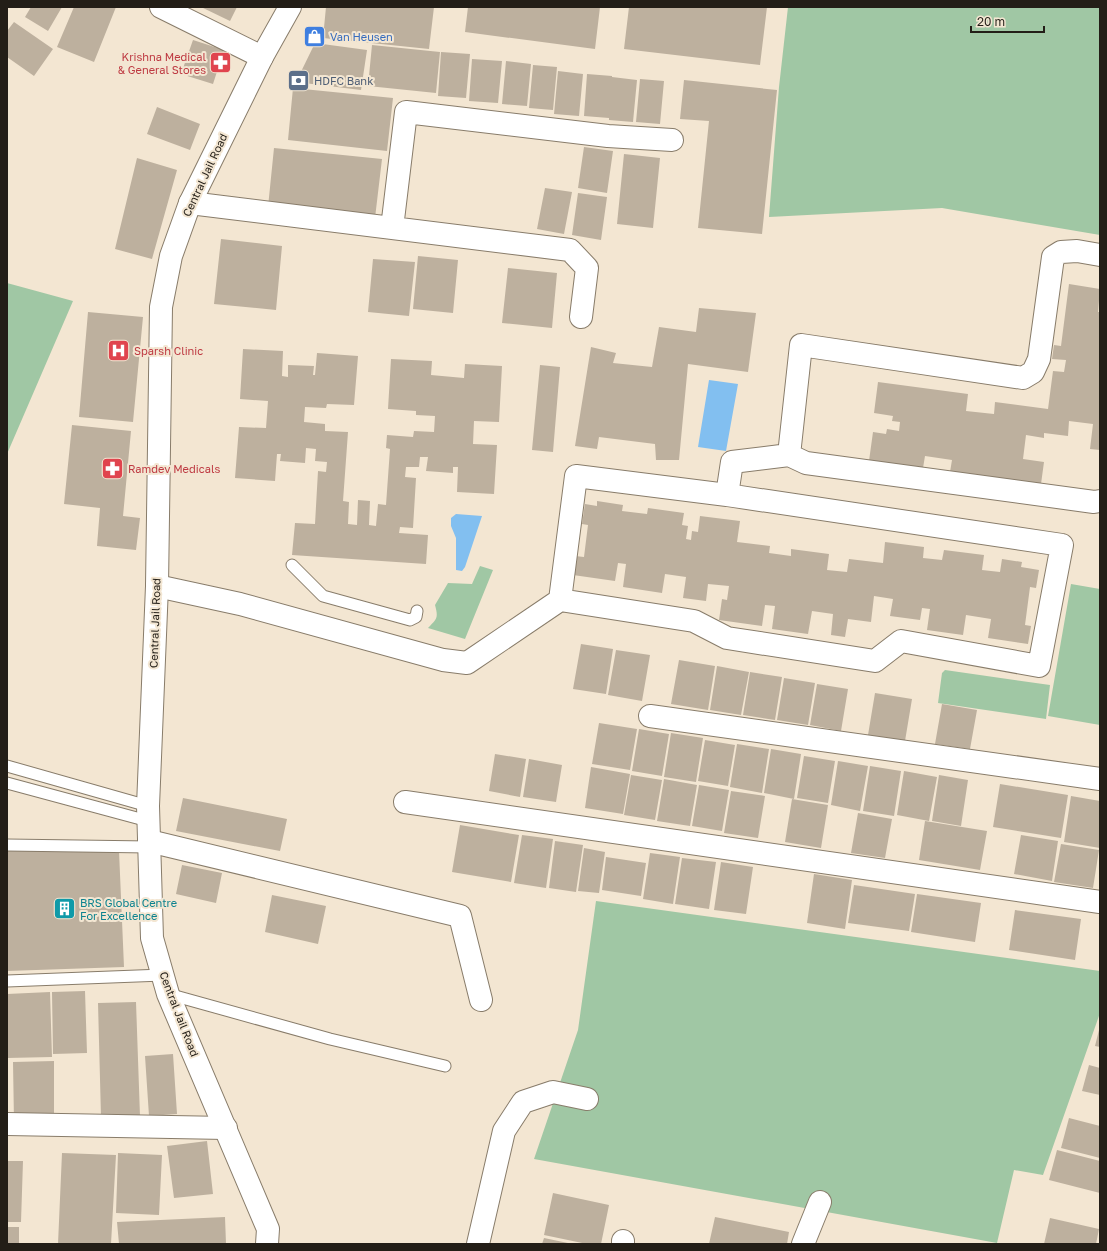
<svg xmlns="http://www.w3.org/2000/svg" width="1107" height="1251" font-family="'Golos Text',sans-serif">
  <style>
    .green { fill: #a0c7a4 }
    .water { fill: #82bff0 }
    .building { fill: #bdb09e }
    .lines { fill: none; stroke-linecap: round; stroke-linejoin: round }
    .lane-casing { stroke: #887c6a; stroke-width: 13 }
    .street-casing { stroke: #887c6a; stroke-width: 24 }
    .secondary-casing { stroke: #887c6a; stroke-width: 24 }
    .lane { stroke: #fff; stroke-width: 11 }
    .street { stroke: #fff; stroke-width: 22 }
    .secondary { stroke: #fff; stroke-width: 22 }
    .labels { text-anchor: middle; stroke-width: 4; stroke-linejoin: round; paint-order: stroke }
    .shop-label { font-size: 11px; fill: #366cbe; stroke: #f3e6d2; text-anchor: start }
    .health-label { font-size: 11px; fill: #be3a42; stroke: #f3e6d2; text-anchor: start }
    .service-label { font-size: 11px; fill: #4e5e75; stroke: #f3e6d2; text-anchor: start }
    .street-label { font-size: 11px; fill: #231e17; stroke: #f3e6d2 }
    .culture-label { font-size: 11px; fill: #0d838f; stroke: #f3e6d2; text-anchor: start }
  </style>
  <rect width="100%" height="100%" fill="#f3e6d2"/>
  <path class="green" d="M 788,7 L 1100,7 L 1100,235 L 942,208 L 769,217 L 779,87 Z
    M 7,283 L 73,301 L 7,454 Z
    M 480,566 L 493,570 L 465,639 L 428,628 C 436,619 439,619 435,605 L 448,583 L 472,584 Z
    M 1071,584 L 1100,589 L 1100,725 L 1048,716 Z
    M 945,670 L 1050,685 L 1046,719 L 938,703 L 942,673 Z
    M 596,901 L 1100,971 L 1100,1013 L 1043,1175 L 1014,1170 L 997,1243 L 534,1159 L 578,1030 Z"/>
  <path class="water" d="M 709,380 L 738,384 L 726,451 L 698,447 Z
    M 456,514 L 482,516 L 465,567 L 462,571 L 456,570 L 456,538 L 451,526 L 451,518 Z"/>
  <path class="building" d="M 31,7 L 62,7 L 48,31 L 25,17 Z
    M 74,7 L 116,7 L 94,62 L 57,47 Z
    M 201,7 L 237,7 L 230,21 Z
    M 326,7 L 434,7 L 429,49 L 323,38 Z
    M 468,7 L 600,7 L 595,49 L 465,32 Z
    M 629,7 L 767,7 L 760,65 L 624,49 Z
    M 14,22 L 53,49 L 34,76 L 7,57 L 7,31 Z
    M 193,40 L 224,50 L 213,84 L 181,74 Z
    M 315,43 L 367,50 L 361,90 L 296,82 Z
    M 372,45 L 440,52 L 436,93 L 368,86 Z
    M 441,52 L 470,54 L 466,98 L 438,96 Z
    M 472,59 L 502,61 L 498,103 L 469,101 Z
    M 506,61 L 531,64 L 527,106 L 502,104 Z
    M 533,65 L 557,67 L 553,110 L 529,108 Z
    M 558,71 L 583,74 L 579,116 L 554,114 Z
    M 587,74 L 612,76 L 612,77 L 637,80 L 633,122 L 609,120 L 609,118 L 584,116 Z
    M 640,79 L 664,81 L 660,124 L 636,122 Z
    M 684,80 L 777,90 L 762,234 L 698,228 L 709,121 L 680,119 Z
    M 293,88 L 393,98 L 387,151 L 288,140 Z
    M 157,107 L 200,124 L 190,150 L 147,134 Z
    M 584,147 L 613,151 L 607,193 L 578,188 Z
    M 274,148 L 382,159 L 375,218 L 268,207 Z
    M 624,154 L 660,158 L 653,228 L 617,224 Z
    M 137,158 L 177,170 L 152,259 L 115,249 Z
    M 545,188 L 572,192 L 564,234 L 537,229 Z
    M 578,193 L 607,197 L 601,240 L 572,235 Z
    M 221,239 L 282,246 L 276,310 L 214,304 Z
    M 418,256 L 458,260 L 453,313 L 413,309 Z
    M 373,259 L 415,262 L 409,316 L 368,312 Z
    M 508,268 L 557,273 L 552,328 L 502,323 Z
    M 1069,284 L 1100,289 L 1098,312 L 1100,312 L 1100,450 L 1090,449 L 1093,424 L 1069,421 L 1068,436 L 1044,433 L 1044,438 L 1026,435 L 1023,459 L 1044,462 L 1041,484 L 950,472 L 952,460 L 925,456 L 923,468 L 869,461 L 873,432 L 886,434 L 887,429 L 899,431 L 900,422 L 892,421 L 893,416 L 874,413 L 878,382 L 968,394 L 966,411 L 994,414 L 995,402 L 1048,409 L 1053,371 L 1064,372 L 1066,360 L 1052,359 L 1054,345 L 1061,346 Z
    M 699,308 L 756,313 L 748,372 L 688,364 L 679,460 L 656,460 L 655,444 L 599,437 L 597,449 L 575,446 L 591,347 L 616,353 L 613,363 L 652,367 L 659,327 L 696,332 Z
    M 88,312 L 143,317 L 133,422 L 79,417 Z
    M 243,349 L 283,351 L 282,376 L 288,377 L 288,365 L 314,366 L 313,375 L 315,375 L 317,353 L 358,356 L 354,405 L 327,404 L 326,408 L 305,407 L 304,422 L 325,424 L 325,431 L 348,432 L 343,501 L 349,502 L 348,524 L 357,525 L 358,500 L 370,501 L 369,525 L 376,526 L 378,504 L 386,505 L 390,449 L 386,448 L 387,435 L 413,437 L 414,431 L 434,432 L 435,416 L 416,415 L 416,411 L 388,409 L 391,359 L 432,361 L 431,375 L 464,378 L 465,364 L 502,366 L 499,422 L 474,421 L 473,444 L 497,445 L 494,494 L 457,492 L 458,467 L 453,467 L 453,473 L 426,471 L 428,457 L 420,457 L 419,467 L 406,467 L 405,477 L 416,478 L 413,528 L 400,527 L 399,533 L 428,535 L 426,564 L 292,555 L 295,523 L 315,524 L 318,471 L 326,472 L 327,462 L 315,461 L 316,449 L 306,448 L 305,463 L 280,461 L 281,454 L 277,454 L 275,481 L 235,478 L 239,427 L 266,428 L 268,401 L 240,399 Z
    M 540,365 L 560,367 L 553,452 L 532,450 Z
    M 72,425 L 131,431 L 123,516 L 140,518 L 136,550 L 97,546 L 100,508 L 64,504 Z
    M 597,501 L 623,505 L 622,511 L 647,514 L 648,508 L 684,513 L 682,525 L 688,526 L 686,539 L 691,540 L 692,531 L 698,532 L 700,516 L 740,521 L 737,542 L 770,546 L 769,553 L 791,556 L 791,549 L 829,554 L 827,570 L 847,572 L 849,559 L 883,563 L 885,542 L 924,547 L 923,558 L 942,560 L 944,550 L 984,555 L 982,570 L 1000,572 L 1002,559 L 1022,562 L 1021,567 L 1039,570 L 1036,588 L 1030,587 L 1025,625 L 1031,626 L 1028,644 L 988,638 L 991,619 L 966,615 L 963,635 L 927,630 L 930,609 L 922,608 L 920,620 L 890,616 L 893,599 L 874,596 L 871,622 L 848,619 L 845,637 L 831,635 L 833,614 L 812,611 L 808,634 L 772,629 L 775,606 L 765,605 L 762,626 L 719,620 L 722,599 L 727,600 L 729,586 L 708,584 L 706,601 L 683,598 L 686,577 L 665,574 L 662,593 L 623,587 L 626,564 L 618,563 L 615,581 L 573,575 L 575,556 L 584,557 L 588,525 L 582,524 L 585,504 L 597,506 Z
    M 581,644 L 613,649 L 606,694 L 573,689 Z
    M 616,650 L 650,655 L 642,701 L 608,695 Z
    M 679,660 L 715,666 L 708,710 L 671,704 Z
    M 717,666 L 749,672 L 741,715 L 710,710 Z
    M 750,672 L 782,677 L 775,720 L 743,715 Z
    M 784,678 L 815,683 L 808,725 L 777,720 Z
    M 817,684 L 848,689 L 841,731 L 810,725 Z
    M 875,693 L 912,699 L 905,741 L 868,735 Z
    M 942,704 L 977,710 L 970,749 L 935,744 Z
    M 599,723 L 637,729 L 630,770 L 592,764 Z
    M 639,729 L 669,734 L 662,776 L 632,771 Z
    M 671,733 L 703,738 L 696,782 L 664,777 Z
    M 705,740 L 735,745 L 728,786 L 698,781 Z
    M 737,744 L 769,749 L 762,793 L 730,787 Z
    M 771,749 L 801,754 L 794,799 L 764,793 Z
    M 495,754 L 526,759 L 520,797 L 489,791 Z
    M 804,756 L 835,761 L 828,803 L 797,798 Z
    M 529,759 L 562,765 L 556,802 L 523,797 Z
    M 838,761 L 868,766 L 860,811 L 831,805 Z
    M 870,766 L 901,771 L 894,816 L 863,811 Z
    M 591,767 L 630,774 L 623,814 L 585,808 Z
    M 904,771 L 937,777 L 929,821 L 897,815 Z
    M 631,775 L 662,780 L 655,820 L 624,815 Z
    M 939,775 L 968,780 L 961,826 L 932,821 Z
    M 664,779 L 697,785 L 690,826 L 657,821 Z
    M 1000,784 L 1068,795 L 1061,838 L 993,827 Z
    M 699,785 L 729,790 L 722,831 L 692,826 Z
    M 731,791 L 765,796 L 758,838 L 724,833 Z
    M 1071,796 L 1100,801 L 1100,848 L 1064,842 Z
    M 183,798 L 287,819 L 280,851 L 176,831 Z
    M 792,799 L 828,805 L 821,848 L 785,842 Z
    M 858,813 L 892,819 L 885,858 L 851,853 Z
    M 925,821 L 987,831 L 980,870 L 919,860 Z
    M 460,825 L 519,835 L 511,882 L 452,872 Z
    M 522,835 L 553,839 L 546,888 L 514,883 Z
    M 1021,835 L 1058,841 L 1052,881 L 1014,874 Z
    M 555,841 L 583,845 L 576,892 L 549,888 Z
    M 1061,844 L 1099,850 L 1093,888 L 1054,882 Z
    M 584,848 L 605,852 L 599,893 L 578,891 Z
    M 7,851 L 119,851 L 124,967 L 7,971 Z
    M 650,853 L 680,857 L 673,904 L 643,899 Z
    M 606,857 L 646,863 L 641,896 L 602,890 Z
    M 682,858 L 716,862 L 709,909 L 675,904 Z
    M 721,862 L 753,867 L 746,914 L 714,910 Z
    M 182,865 L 222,873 L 216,903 L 176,894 Z
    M 814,874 L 852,880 L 845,929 L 807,923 Z
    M 854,885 L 915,894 L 909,931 L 848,923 Z
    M 917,894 L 981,903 L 975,942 L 911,932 Z
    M 272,895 L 326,906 L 318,944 L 265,932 Z
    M 1015,910 L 1081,919 L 1075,960 L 1009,950 Z
    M 85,991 L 87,1053 L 53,1054 L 52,992 Z
    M 50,992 L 52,1057 L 7,1058 L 7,994 Z
    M 136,1002 L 140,1116 L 101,1117 L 98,1003 Z
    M 1099,1030 L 1100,1030 L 1100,1047 L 1095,1046 Z
    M 173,1054 L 177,1114 L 149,1116 L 145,1056 Z
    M 54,1061 L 54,1121 L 14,1122 L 13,1062 Z
    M 1089,1065 L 1100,1068 L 1100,1095 L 1082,1091 Z
    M 1069,1118 L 1100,1126 L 1100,1158 L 1061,1148 Z
    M 207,1141 L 213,1194 L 174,1198 L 167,1146 Z
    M 1057,1150 L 1100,1161 L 1100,1193 L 1049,1180 Z
    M 62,1153 L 116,1155 L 111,1244 L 58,1244 Z
    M 118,1153 L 162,1155 L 159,1215 L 116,1213 Z
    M 7,1161 L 23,1161 L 21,1222 L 7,1222 Z
    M 553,1193 L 609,1205 L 601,1244 L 587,1244 L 544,1235 Z
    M 225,1217 L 226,1244 L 119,1244 L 117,1222 Z
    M 715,1217 L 789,1232 L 787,1244 L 709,1244 Z
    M 1050,1218 L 1099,1229 L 1096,1244 L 1044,1244 Z
    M 7,1227 L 19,1227 L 19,1244 L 7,1244 Z
    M 544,1238 L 568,1243 L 568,1244 L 542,1244 Z"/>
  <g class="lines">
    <defs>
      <path id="lane" d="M 292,565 L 323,596 L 410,620 L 416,617 L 417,611
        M 7,766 L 148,806
        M 7,783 L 148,821
        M 7,845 L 149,847
        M 7,981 L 163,975
        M 168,994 L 330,1039 L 445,1066"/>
      <path id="street" d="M 161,7 L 262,57
        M 190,203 L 570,250 L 587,268 L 581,317
        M 392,228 L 406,112 L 608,136 L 672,140
        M 1100,255 L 1077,251 L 1061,252 L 1053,257 L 1039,359 L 1033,372 L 1023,378 L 801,345 L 789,455 L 806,463 L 1094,502 L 1100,501
        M 727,495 L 732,462 L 789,455
        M 157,586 L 240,604 L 443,660 L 467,663 L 560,600 L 694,621 L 727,638 L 875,661 L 901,641 L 1039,666 L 1062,545 L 727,495 L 576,476 L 560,600
        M 650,716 L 1100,779
        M 405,802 L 1100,902
        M 149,841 L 460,916 L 481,1000
        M 7,1124 L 226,1128
        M 478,1244 L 504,1131 L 523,1102 L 553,1092 L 587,1099
        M 623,1244 L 623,1241
        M 803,1244 L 820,1202"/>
      <path id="secondary" d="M 267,1244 L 268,1229 L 168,994 L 152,938 L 148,806 L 157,586 L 161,307 L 171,256 L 190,203 L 262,57 L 290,7"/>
    </defs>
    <use href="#lane" class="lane-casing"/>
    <use href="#street" class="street-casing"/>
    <use href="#secondary" class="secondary-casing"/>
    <use href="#lane" class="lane"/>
    <use href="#street" class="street"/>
    <use href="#secondary" class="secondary"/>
  </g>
  <defs>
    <symbol id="shop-square" viewBox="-11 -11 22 22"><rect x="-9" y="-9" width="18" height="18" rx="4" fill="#3f7fe0" stroke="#f3e6d2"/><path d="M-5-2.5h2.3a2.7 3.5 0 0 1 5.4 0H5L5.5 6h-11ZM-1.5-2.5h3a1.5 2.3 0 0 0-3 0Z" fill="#fff"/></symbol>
    <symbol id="pharmacy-square" viewBox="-11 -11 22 22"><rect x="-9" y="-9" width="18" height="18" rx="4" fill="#e0444e" stroke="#f3e6d2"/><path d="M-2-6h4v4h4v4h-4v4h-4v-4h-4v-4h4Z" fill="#fff"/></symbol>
    <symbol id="bank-square" viewBox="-11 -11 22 22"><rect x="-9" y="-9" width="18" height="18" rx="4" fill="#5c6f8a" stroke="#f3e6d2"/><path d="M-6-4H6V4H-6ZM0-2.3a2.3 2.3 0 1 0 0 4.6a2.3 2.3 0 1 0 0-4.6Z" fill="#fff"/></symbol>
    <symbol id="hospital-square" viewBox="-11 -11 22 22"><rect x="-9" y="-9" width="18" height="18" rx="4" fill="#e0444e" stroke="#f3e6d2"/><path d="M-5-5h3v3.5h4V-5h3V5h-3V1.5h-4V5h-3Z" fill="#fff"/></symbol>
    <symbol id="building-square" viewBox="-11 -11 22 22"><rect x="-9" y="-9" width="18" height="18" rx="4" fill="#0f9aa8" stroke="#f3e6d2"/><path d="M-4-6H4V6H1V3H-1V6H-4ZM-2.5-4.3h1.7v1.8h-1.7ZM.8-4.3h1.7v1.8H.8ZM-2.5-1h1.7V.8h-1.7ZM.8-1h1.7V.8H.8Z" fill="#fff"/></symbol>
  </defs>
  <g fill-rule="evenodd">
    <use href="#shop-square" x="302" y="24" width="25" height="25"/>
    <use href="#pharmacy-square" x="208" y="50" width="25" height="25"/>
    <use href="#bank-square" x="286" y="68" width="25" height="25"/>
    <use href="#hospital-square" x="106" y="338" width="25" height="25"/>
    <use href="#pharmacy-square" x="100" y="456" width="25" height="25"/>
    <use href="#building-square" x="52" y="896" width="25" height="25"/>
  </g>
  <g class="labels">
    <g class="shop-label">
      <text x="330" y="41">Van Heusen</text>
    </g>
    <g class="health-label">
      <text x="206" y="61" text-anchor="end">Krishna Medical<tspan x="206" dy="13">&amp; General Stores</tspan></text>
      <text x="134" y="355">Sparsh Clinic</text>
      <text x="128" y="473">Ramdev Medicals</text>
    </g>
    <g class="service-label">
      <text x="314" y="85">HDFC Bank</text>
    </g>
    <g class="street-label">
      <text transform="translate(205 175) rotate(-65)" y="4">Central Jail Road</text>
      <text transform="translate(155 623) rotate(-88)" y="4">Central Jail Road</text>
      <text transform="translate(179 1014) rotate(69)" y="4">Central Jail Road</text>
    </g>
    <g class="culture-label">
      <text x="80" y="907">BRS Global Centre<tspan x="80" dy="13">For Excellence</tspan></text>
    </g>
  </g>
  <rect width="1107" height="1251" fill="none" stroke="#231e17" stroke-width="16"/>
  <path d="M971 26v6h73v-6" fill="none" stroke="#231e17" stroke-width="2"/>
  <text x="977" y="26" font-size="12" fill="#231e17" stroke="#f3e6d2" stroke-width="3" paint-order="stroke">20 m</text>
</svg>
